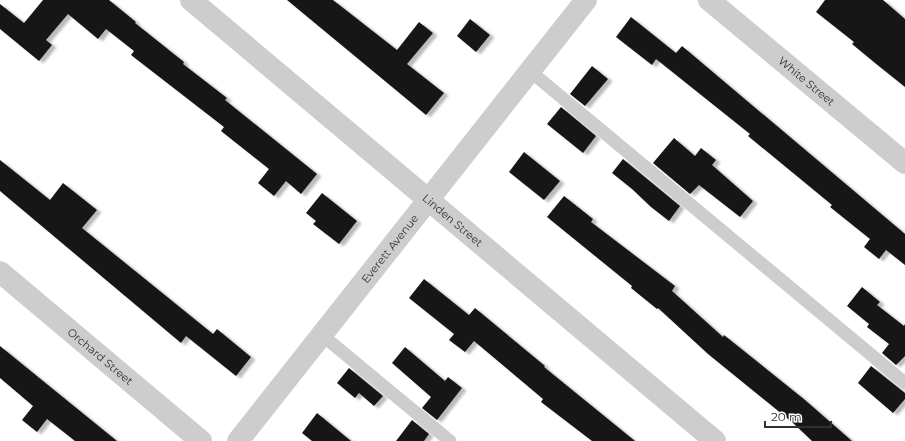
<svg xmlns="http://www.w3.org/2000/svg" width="905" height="441" font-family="Montserrat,sans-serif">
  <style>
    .building { fill: #171717; filter: url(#shadow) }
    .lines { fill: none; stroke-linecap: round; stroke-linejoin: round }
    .service { stroke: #cdcdcd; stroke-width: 13 }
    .minor { stroke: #cdcdcd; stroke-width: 22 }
    .labels { text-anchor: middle; stroke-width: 4; stroke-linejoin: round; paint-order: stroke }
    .street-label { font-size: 11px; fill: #303030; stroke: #fff }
  </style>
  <defs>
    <filter id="shadow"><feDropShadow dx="4.5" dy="2.5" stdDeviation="1" flood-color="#0004"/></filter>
  </defs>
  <rect width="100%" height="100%" fill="#fff"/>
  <path class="building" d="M 43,0 L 109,0 L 136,22 L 135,23 L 184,62 L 183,64 L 227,98 L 225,100 L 317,174 L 301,194 L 286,181 L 274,196 L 258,183 L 269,169 L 221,131 L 224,127 L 131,55 L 134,51 L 106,29 L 98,39 L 68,14 L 46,40 L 52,45 L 39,61 L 0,29 L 0,4 L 24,23 Z
    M 287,0 L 333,0 L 397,50 L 419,22 L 433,33 L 407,64 L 444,93 L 426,115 Z
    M 825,0 L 883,0 L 905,19 L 905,87 L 875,63 L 852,44 L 854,42 L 816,12 Z
    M 631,17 L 676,53 L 682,46 L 905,234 L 905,265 L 886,250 L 879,259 L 864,247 L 870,239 L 830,207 L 832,205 L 748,136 L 750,134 L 656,59 L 652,65 L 616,37 Z
    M 470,19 L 490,35 L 476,52 L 457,36 Z
    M 592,66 L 608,79 L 585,106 L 570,94 Z
    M 561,107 L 596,136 L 583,153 L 547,124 Z
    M 674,138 L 695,156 L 701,148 L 716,160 L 712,165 L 753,201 L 740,217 L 699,185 L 690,194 L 653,163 Z
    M 524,152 L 560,181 L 544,200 L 509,172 Z
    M 623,159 L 680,206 L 669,221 L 651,207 L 632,189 L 612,173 Z
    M 0,160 L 50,200 L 63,183 L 97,210 L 82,228 L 213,334 L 217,329 L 251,357 L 236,376 L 186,336 L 181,343 L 0,191 Z
    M 322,193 L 357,221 L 339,244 L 313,224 L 316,221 L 306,213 Z
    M 564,196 L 593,219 L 591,222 L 675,286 L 672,291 L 723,337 L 724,335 L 805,400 L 852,441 L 812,441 L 793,423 L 708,354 L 658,308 L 657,309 L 631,288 L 632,286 L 547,217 Z
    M 424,279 L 469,315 L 475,308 L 545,366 L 544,367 L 635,441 L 592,441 L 541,402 L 543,399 L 474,341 L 465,352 L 449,340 L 454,334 L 409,298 Z
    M 862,287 L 880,302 L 877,305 L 904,326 L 905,324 L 905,356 L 896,365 L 882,353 L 889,344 L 867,327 L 869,324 L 847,306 Z
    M 0,346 L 64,398 L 117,441 L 75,441 L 47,419 L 37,432 L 22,420 L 33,406 L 0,378 Z
    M 405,347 L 445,381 L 448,377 L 462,388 L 437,420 L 422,408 L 431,397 L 392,363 Z
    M 871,366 L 905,393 L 905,399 L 893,413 L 858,383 Z
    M 349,368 L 383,396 L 374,406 L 359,393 L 355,398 L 337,383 Z
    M 317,413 L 351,441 L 312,441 L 302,433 Z
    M 412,420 L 429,434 L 424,441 L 396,441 Z"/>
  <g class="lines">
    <path class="service" d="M 530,71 L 905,383
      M 322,335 L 450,441"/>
    <g class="minor">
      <path id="s1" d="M 191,0 L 715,441"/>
      <path id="s2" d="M 709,0 L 905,163"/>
      <path id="s3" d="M 0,272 L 201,441"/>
      <path id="s4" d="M 238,441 L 586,0"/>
    </g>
  </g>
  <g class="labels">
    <g class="street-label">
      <text dy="4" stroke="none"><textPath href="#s2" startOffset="127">White Street</textPath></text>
      <text dy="4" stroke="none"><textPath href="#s1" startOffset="342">Linden Street</textPath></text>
      <text dy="4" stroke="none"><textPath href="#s4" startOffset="245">Everett Avenue</textPath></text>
      <text dy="4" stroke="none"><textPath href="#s3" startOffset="131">Orchard Street</textPath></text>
    </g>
  </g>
  <path d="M765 421v6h66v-6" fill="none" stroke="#303030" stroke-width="2"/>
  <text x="771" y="421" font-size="12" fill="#303030" stroke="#ffffff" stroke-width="3" paint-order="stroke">20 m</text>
</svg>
